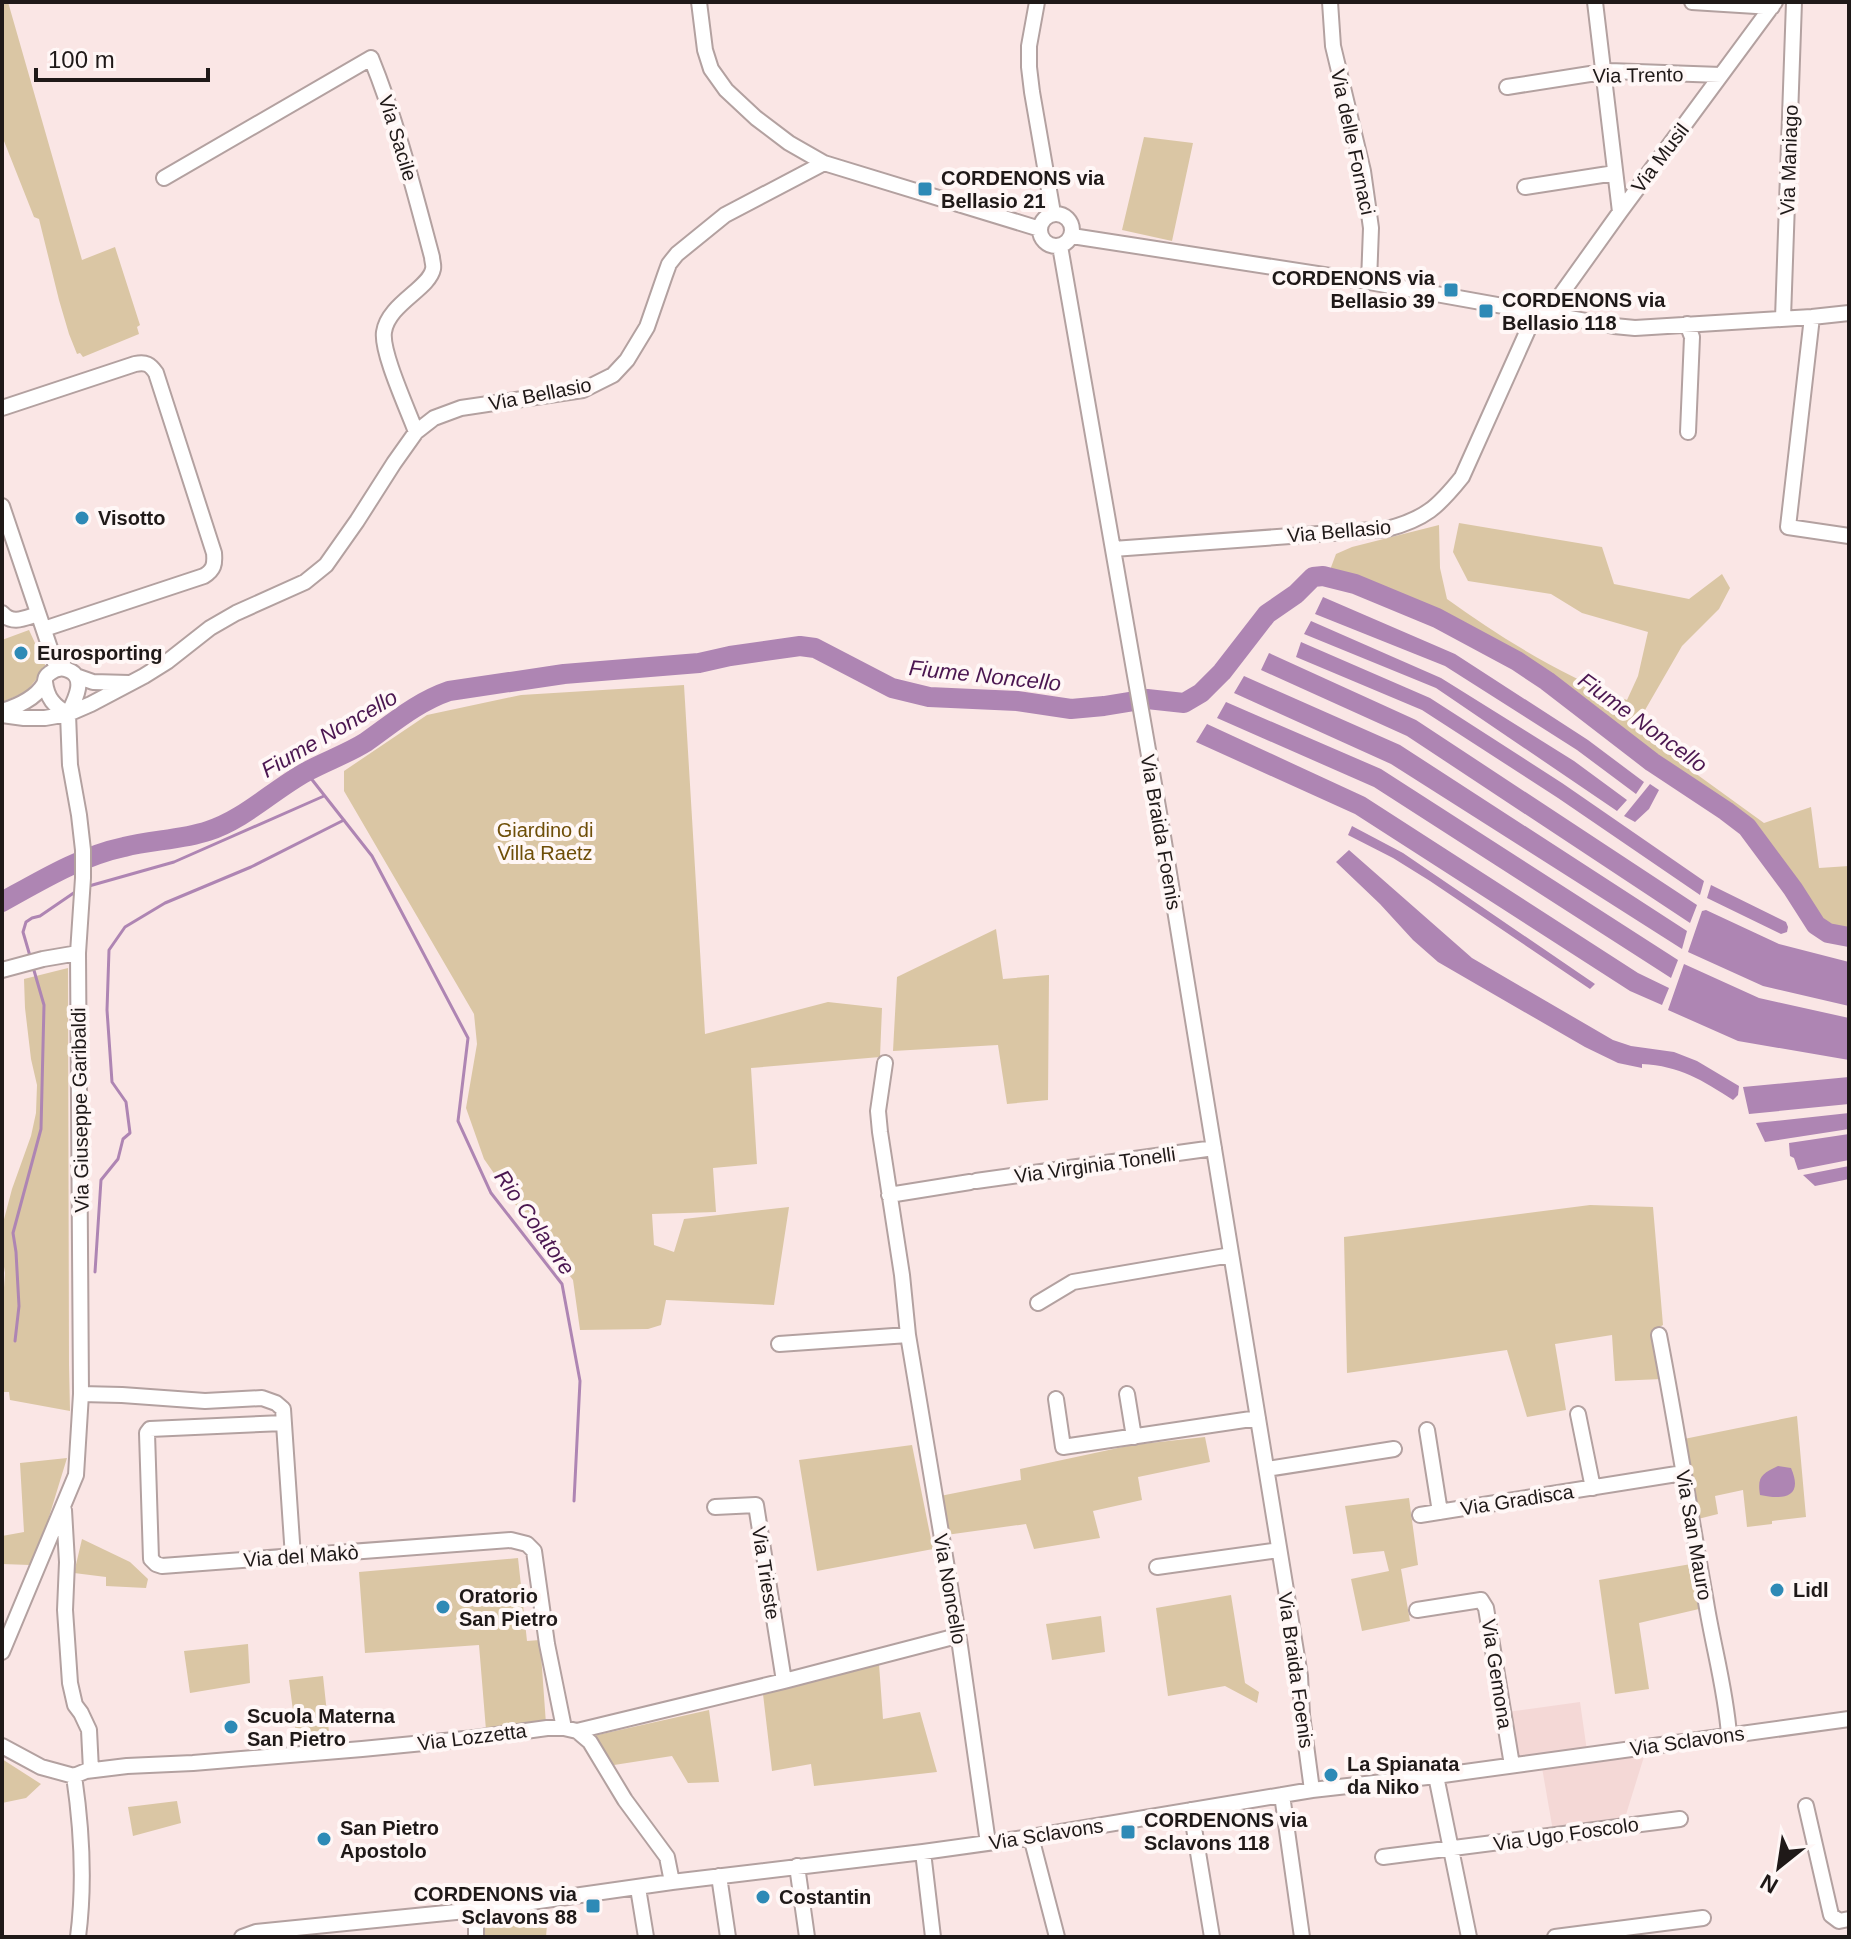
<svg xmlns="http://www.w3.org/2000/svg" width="1851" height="1939" font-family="Helvetica,sans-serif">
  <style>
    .built { fill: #f4d8d6 }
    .green { fill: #dac6a4 }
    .water { fill: #ae85b3 }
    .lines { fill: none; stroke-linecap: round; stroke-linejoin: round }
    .stream { stroke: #ae85b3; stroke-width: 3 }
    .river { stroke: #ae85b3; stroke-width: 20 }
    .minor-casing { stroke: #b3a1a0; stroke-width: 18 }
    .minor { stroke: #fff; stroke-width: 14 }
    .poi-dot { fill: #2e8ab6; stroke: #fff7f6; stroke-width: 3 }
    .labels { text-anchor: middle; stroke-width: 8; stroke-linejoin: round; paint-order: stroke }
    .street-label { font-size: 20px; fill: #1f1918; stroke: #fff7f6 }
    .poi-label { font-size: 20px; font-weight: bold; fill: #1f1918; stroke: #fff7f6; text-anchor: start }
    .park-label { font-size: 20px; fill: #6e4e08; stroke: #fff7f6 }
    .water-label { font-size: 22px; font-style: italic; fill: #4b1751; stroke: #fff7f6 }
  </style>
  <rect width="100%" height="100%" fill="#fae6e5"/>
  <path class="built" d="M 1580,1702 L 1587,1751 L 1516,1760 L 1507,1712 Z
    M 1647,1747 L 1624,1821 L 1553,1831 L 1541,1762 Z"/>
  <path class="green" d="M 2,2 L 8,2 L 82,260 L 115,247 L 140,325 L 137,327 L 139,334 L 83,357 L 80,353 L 77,354 L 69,334 L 59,300 L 39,219 L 34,217 L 2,136 Z
    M 1144,137 L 1193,143 L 1172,241 L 1122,230 Z
    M 1459,523 L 1602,547 L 1614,584 L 1689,599 L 1722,574 L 1730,588 L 1719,609 L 1682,646 L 1641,717 L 1659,747 L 1764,823 L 1811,807 L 1819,868 L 1849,866 L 1849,937 L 1828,933 L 1816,925 L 1793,889 L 1747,827 L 1726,811 L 1652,762 L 1547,681 L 1517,661 L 1453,626 L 1402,603 L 1336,579 L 1330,570 L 1336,554 L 1352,547 L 1439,525 L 1440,568 L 1447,599 C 1502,639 1563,676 1627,700 L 1638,676 L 1648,632 L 1582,613 L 1551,594 L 1468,581 L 1453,552 Z
    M 29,630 L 46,667 L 26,692 L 2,702 L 2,640 Z
    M 684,685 L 705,1034 L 828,1002 L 882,1008 L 880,1057 L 751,1068 L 757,1164 L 713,1168 L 716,1212 L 652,1214 L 654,1245 L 674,1252 L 684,1219 L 789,1207 L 774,1305 L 666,1300 L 661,1325 L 648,1329 L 580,1330 L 573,1280 L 520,1211 L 484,1159 L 466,1108 L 477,1044 L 474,1014 L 344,791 L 344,771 L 427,715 L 521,695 Z
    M 996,929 L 1003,979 L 1049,975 L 1048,1100 L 1007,1104 L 998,1045 L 893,1051 L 897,977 Z
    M 68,968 L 69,1365 L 70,1411 L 10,1400 L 9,1392 L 2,1392 L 2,1317 L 5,1273 L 2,1254 L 2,1227 L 12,1189 L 31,1136 L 36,1113 L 37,1085 L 31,1059 L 25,1008 L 24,979 Z
    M 1590,1205 L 1653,1207 L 1663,1325 L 1652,1331 L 1662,1379 L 1615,1381 L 1612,1335 L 1555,1344 L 1566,1410 L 1527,1417 L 1507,1350 L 1347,1373 L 1344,1237 Z
    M 1797,1416 L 1806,1517 L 1772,1521 L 1772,1524 L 1747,1527 L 1743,1490 L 1715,1496 L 1718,1514 L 1698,1519 L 1684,1439 Z
    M 1205,1437 L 1210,1462 L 1138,1477 L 1142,1500 L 1093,1511 L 1100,1538 L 1034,1549 L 1026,1524 L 946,1535 L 940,1496 L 1021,1480 L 1020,1469 L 1132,1445 Z
    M 912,1445 L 933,1549 L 817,1571 L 799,1460 Z
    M 67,1458 L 45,1530 L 30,1565 L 2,1564 L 2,1536 L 24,1532 L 20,1463 Z
    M 1409,1498 L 1418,1565 L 1401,1569 L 1410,1621 L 1362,1631 L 1351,1579 L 1389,1571 L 1384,1551 L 1353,1554 L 1345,1506 Z
    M 82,1539 L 130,1562 L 148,1579 L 146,1588 L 106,1586 L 106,1577 L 74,1573 Z
    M 518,1558 L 527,1641 L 540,1640 L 546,1724 L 486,1730 L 479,1645 L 365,1653 L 359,1572 Z
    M 1691,1564 L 1699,1609 L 1639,1623 L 1649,1689 L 1615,1694 L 1599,1580 Z
    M 1231,1595 L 1245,1683 L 1259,1692 L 1257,1703 L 1225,1686 L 1168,1696 L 1156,1608 Z
    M 1101,1616 L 1105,1652 L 1052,1660 L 1046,1624 Z
    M 248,1644 L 250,1683 L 190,1693 L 184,1651 Z
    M 879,1664 L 883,1719 L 920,1712 L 937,1772 L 814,1786 L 811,1764 L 772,1771 L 763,1694 Z
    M 323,1676 L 329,1732 L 296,1734 L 289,1680 Z
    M 709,1710 L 719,1782 L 688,1783 L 672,1756 L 614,1765 L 593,1736 Z
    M 2,1759 L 41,1784 L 26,1798 L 2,1803 Z
    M 177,1801 L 181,1823 L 133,1836 L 128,1807 Z
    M 548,1913 L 546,1937 L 477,1937 L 479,1921 Z"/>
  <path class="water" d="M 1323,597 L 1455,654 L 1588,740 L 1644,782 L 1636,794 L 1577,750 L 1445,666 L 1315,614 Z
    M 1311,621 L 1441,678 L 1574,761 L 1627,800 L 1617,811 L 1436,688 L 1304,634 Z
    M 1301,642 L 1430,698 L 1562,783 L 1704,881 L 1700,895 L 1558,798 L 1422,710 L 1296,657 Z
    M 1269,653 L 1416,720 L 1697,905 L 1690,923 L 1407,736 L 1261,670 Z
    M 1244,676 L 1400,745 L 1687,931 L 1682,949 L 1391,764 L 1234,693 Z
    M 1226,702 L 1381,769 L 1678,960 L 1671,978 L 1374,787 L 1217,718 Z
    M 1207,724 L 1365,797 L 1638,973 L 1669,988 L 1662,1005 L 1630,991 L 1355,814 L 1196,742 Z
    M 1650,784 L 1659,790 L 1649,809 L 1635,822 L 1624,816 Z
    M 1352,826 L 1403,853 L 1595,984 L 1590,989 L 1430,881 L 1393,858 L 1348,835 Z
    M 1349,850 L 1472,958 L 1613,1040 L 1631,1046 L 1674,1052 L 1697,1061 L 1739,1086 L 1738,1095 L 1733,1100 C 1702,1080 1680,1066 1642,1064 L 1642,1068 L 1618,1063 L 1585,1047 L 1438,962 L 1413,940 L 1380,904 L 1336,862 Z
    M 1711,885 L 1786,922 L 1788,927 L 1787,932 L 1781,934 L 1707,898 Z
    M 1706,910 L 1779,944 L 1849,962 L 1849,1006 L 1763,986 L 1688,952 L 1702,911 Z
    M 1684,964 L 1759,998 L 1849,1018 L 1849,1060 L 1738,1041 L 1668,1010 Z
    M 1849,1077 L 1849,1104 L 1749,1114 L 1743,1087 Z
    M 1849,1113 L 1849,1129 L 1765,1142 L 1756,1123 Z
    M 1849,1134 L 1849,1160 L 1798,1170 L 1794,1158 L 1790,1156 L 1789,1143 Z
    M 1849,1166 L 1849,1179 L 1815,1186 L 1803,1175 Z
    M 1778,1466 L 1791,1468 C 1804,1498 1783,1500 1760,1495 C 1757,1476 1762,1474 1778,1466 Z"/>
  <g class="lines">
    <path class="stream" d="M 306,772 L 372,856 L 468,1038 L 458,1121 L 491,1193 L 562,1284 L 580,1381 L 574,1501
      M 89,886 L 174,862 L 324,796
      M 30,956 L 23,932 L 26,922 L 32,918 L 40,916 L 78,890
      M 95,1272 L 101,1180 L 118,1159 L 123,1139 L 130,1133 L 126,1102 L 112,1082 L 107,1010 L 109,950 L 125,927 L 165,903 L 251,867 L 344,820
      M 15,1341 L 19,1306 L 16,1252 L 13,1233 L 41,1129 L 44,1005 L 33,967"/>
    <path class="river" d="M 2,902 C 40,881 81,856 124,847 C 151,840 181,840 208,831 C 245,819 273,790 306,772 C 326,761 347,754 366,742 C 393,723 417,702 449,691 L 564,674 L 699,663 L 730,656 L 800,646 L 815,648 L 892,688 L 929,697 L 1017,701 L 1071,709 L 1104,706 L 1147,699 L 1184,703 L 1201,693 L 1222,672 L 1267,614 L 1296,594 L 1313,577 L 1323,576 L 1355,584 L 1437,618 L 1517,661 L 1547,681 L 1652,762 L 1726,811 L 1747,827 L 1793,889 L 1816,925 L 1828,933 L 1849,937"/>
    <defs>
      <path id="minor" d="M 699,2 L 705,50 L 711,69 L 726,90 L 756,118 L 789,143 L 824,163 L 1040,229
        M 1037,2 L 1029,46 L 1029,67 L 1032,92 L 1053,213
        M 1330,2 L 1333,46 L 1363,171 L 1371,228 L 1369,282
        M 1595,2 L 1620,212
        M 1692,2 L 1772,7
        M 1507,87 L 1609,71 L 1721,75
        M 164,178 L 371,58 C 397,122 414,190 432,257 C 432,261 434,265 433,269 C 429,289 388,304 384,332 C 381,352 408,410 416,432
        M 1525,187 L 1615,173
        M1040 230a16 16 0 1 1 32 0a16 16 0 1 1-32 0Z
        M 1072,236 L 1369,282 L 1614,326 L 1635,328 L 1812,317 L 1849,313
        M 1060,246 L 1162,830 L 1300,1676 L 1302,1715 L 1312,1790
        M 1547,314 L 1620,212 L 1775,2
        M 1812,317 L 1788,527 L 1849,536
        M 1783,318 L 1794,2
        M 1687,324 L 1692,337 L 1688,432
        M 2,408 L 135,364 C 146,362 150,364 156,373 L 214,553 C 215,564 214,570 204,576 L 44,629
        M 2,506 L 57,669
        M 1113,549 L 1387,529 C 1425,519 1438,507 1462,477 L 1536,312
        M 2,613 C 12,625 25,618 38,614
        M 76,676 L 93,682 L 129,683
        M 45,682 C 47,698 54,706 68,714
        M 2,711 C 18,706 35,699 44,684 C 47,677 43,678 50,673 C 55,669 62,667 68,670 C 88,677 74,702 68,714
        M 2,715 L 24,718 L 45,718 L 68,714 L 91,704 L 144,676 L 168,661 L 210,628 L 236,613 L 305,582 L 326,565 L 357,521 L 394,463 L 416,432 L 434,418 L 461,408 L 583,390 L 613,375 L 627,360 L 647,327 L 665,275 L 669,264 L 677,254 L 725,215 L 824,163
        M 2,970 L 43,959 L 78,953
        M 885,1063 L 878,1111 L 880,1132 L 902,1275 L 908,1335 L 960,1646 L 988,1843
        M 976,1181 L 1214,1148
        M 889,1195 L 970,1182
        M 1038,1303 L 1073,1282 L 1231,1255
        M 1659,1335 C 1676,1423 1690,1513 1706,1602 C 1713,1646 1726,1691 1729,1735
        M 779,1344 L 908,1335
        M 81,1394 L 122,1395 L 205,1401 L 262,1398 L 276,1403 L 283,1409 L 293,1557
        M 1127,1394 L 1134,1437
        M 1056,1399 L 1063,1447 L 1258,1418
        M 1578,1414 L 1593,1488
        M 284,1423 L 150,1429 L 147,1433 L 151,1559 L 156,1564 L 162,1566 L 511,1540 L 527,1544 L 534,1551 L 547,1644 L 564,1728
        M 1427,1430 L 1440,1512
        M 1267,1469 L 1394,1449
        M 715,1507 L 756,1505 L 784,1681
        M 64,1510 L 67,1562 L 65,1610 L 70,1683 L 75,1705 L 81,1713 L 89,1730 L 91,1770
        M 1420,1515 L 1683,1473
        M 1157,1567 L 1279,1550
        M 1417,1610 L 1481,1600 L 1486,1608 L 1512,1765
        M 2,1652 L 76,1475 L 81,1394 L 78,953 L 83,878 L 83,850 L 79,815 L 70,765 L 68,714
        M 577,1731 L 784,1681 L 957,1636
        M 2,1746 L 41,1767 L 74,1776 L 86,1771 L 127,1766 L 193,1763 L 362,1749 L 475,1738 L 547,1728 L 564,1728 L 577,1731 L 590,1742 L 625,1800 L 667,1857 L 672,1882
        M 74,1776 C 82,1830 85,1883 78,1937
        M 1436,1776 L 1469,1937
        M 1282,1795 L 1302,1937
        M 1806,1806 L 1831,1915 L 1839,1921 L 1849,1919
        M 1191,1810 L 1212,1937
        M 1031,1837 L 1057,1937
        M 923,1852 L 933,1937
        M 1383,1857 L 1680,1819
        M 797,1866 L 807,1937
        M 719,1876 L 728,1937
        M 638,1888 L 646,1937
        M 476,1910 L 476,1937
        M 242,1937 L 256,1932 L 476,1910 L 672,1882 L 923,1852 L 1031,1837 L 1312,1790 L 1436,1776 L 1849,1719
        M 1555,1937 L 1703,1918"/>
    </defs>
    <use href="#minor" class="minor-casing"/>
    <use href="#minor" class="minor"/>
  </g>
  <g class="poi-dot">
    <rect x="917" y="181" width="16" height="16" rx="4"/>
    <rect x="1443" y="282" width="16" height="16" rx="4"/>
    <rect x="1478" y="303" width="16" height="16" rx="4"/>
    <circle cx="82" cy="518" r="8"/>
    <circle cx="21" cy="653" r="8"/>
    <circle cx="1777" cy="1590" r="8"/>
    <circle cx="443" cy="1607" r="8"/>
    <circle cx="231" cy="1727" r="8"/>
    <circle cx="1331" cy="1775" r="8"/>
    <rect x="1120" y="1824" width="16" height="16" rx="4"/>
    <circle cx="324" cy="1839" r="8"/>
    <circle cx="763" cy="1897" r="8"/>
    <rect x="585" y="1898" width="16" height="16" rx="4"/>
  </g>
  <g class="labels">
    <g class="street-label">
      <text transform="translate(1638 75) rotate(-1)" y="7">Via Trento</text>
      <text transform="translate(398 138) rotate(73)" y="7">Via Sacile</text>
      <text transform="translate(1353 142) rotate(78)" y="7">Via delle Fornaci</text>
      <text transform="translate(1660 158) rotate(-53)" y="7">Via Musil</text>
      <text transform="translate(1789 160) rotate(-88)" y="7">Via Maniago</text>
      <text transform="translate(540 394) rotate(-11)" y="7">Via Bellasio</text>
      <text transform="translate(1339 531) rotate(-5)" y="7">Via Bellasio</text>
      <text transform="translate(1161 832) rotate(80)" y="7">Via Braida Foenis</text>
      <text transform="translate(80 1110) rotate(-91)" y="7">Via Giuseppe Garibaldi</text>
      <text transform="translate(1095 1165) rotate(-8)" y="7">Via Virginia Tonelli</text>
      <text transform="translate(1517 1500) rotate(-9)" y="7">Via Gradisca</text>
      <text transform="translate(1694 1535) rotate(80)" y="7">Via San Mauro</text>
      <text transform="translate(301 1556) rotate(-4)" y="7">Via del Makò</text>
      <text transform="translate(766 1573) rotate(81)" y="7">Via Trieste</text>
      <text transform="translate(950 1589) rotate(80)" y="7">Via Noncello</text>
      <text transform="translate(1296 1670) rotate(82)" y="7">Via Braida Foenis</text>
      <text transform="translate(1497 1674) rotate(81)" y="7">Via Gemona</text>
      <text transform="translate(472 1737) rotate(-7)" y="7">Via Lozzetta</text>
      <text transform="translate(1687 1741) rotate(-8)" y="7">Via Sclavons</text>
      <text transform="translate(1046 1834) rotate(-9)" y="7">Via Sclavons</text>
      <text transform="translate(1566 1834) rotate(-8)" y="7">Via Ugo Foscolo</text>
    </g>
    <g class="poi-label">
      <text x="941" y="185">CORDENONS via<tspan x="941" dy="23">Bellasio 21</tspan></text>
      <text x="1435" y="285" text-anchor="end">CORDENONS via<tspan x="1435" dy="23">Bellasio 39</tspan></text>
      <text x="1502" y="307">CORDENONS via<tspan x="1502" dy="23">Bellasio 118</tspan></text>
      <text x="98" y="525">Visotto</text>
      <text x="37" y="660">Eurosporting</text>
      <text x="1793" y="1597">Lidl</text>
      <text x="459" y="1603">Oratorio<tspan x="459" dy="23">San Pietro</tspan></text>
      <text x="247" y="1723">Scuola Materna<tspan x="247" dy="23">San Pietro</tspan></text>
      <text x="1347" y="1771">La Spianata<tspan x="1347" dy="23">da Niko</tspan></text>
      <text x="1144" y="1827">CORDENONS via<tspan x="1144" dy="23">Sclavons 118</tspan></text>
      <text x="340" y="1835">San Pietro<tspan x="340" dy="23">Apostolo</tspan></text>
      <text x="577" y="1901" text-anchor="end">CORDENONS via<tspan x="577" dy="23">Sclavons 88</tspan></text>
      <text x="779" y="1904">Costantin</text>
    </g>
    <g class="park-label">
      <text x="545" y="837">Giardino di<tspan x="545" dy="23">Villa Raetz</tspan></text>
    </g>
    <g class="water-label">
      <text transform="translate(985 675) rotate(6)" y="8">Fiume Noncello</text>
      <text transform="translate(1643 722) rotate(36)" y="8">Fiume Noncello</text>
      <text transform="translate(329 733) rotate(-30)" y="8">Fiume Noncello</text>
      <text transform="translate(535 1222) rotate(55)" y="8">Rio Colatore</text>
    </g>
  </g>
  <rect width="1851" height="1939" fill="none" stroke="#1f1918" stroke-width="8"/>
  <g transform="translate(1779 1867) rotate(210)" stroke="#fff7f6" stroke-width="6" paint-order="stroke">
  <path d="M0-6L14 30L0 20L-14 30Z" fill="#1f1918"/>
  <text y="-12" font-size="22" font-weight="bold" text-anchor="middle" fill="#1f1918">N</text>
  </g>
  <path d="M36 68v12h172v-12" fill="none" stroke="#1f1918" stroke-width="4"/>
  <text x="48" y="68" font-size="24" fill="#1f1918" stroke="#fff7f6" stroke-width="6" paint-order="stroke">100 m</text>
</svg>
